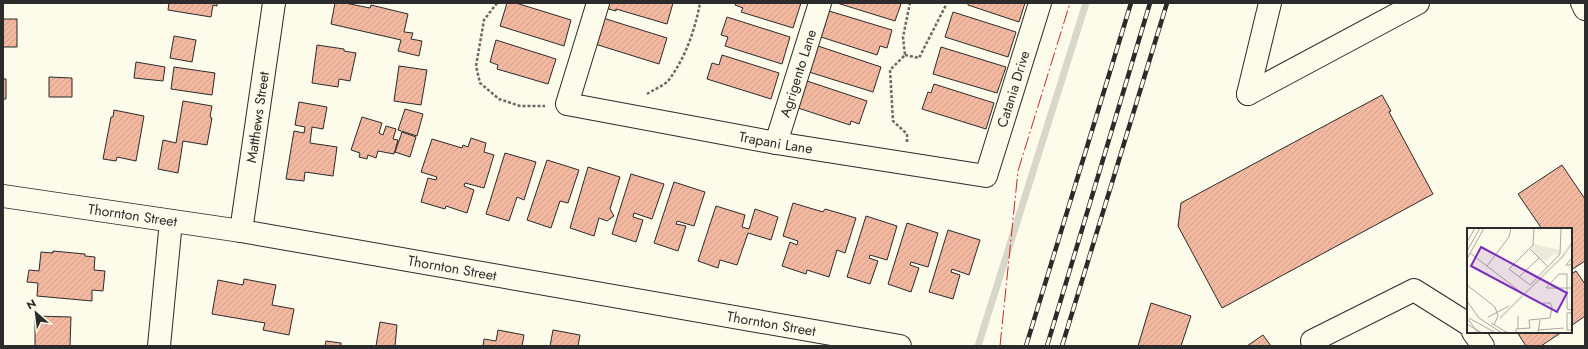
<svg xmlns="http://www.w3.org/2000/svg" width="1588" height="349" font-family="Jost,sans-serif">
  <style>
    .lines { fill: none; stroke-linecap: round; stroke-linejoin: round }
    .stream { stroke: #d8d7c9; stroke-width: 7 }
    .building { fill: url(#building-hatch); stroke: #2b2b2b }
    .minor-casing { stroke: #2b2b2b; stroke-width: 24 }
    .path { stroke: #6a6964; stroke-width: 2.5; stroke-dasharray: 3 2; stroke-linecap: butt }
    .minor { stroke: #fdfbea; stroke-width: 22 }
    .rail-casing { stroke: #2b2b2b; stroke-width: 4.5 }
    .rail { stroke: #fdfbea; stroke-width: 3; stroke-dasharray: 9; stroke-linecap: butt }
    .power { stroke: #c62828; stroke-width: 1; stroke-dasharray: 14 3 2 3; stroke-linecap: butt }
    .labels { text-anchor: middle; stroke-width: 3; stroke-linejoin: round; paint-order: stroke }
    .street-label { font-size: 14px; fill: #2b2b2b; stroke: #fdfbea }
    .inset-river { fill: none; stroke: #d8d7c9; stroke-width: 2 }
    .inset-road { fill: none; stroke: #a9a89e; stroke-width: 1 }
    .view { fill: #7b2cbf; fill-opacity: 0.15; stroke: #7b2cbf; stroke-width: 2 }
    .inset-edge { fill: none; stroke: #2b2b2b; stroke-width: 2 }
  </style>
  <defs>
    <pattern id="building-hatch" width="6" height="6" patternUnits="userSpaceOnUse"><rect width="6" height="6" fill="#f2b8a0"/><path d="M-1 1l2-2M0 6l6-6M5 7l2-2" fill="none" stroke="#d09e8a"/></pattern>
  </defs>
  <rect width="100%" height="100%" fill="#fdfbea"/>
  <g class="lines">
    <path class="stream" d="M 978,346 L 1086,3"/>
  </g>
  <path class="building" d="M 169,3 L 217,3 L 217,6 L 213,5 L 211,17 L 168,10 Z
    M 335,3 L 345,3 L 370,8 L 371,5 L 408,14 L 404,32 L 413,33 L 411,39 L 422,41 L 419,56 L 398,51 L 401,40 L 331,24 Z
    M 507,3 L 516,3 L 571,20 L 564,46 L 500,26 Z
    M 607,3 L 673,3 L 667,24 L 616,9 L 616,11 L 605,8 Z
    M 736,3 L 801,3 L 793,28 L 741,12 L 743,8 L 735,5 Z
    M 837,3 L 897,3 L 901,4 L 895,21 Z
    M 968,3 L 1025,3 L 1019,22 L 968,5 Z
    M 829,11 L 892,30 L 887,48 L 880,46 L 877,55 L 821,37 Z
    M 953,12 L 1016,32 L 1008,57 L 945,37 Z
    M 727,17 L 790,37 L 782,64 L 725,46 L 728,37 L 721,35 Z
    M 603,18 L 667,38 L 659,64 L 595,44 Z
    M 3,19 L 17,19 L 17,47 L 3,47 Z
    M 174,36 L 196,40 L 192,62 L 170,58 Z
    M 496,40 L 556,59 L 548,84 L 497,69 L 498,65 L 490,62 Z
    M 317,45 L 344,49 L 344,51 L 356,53 L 350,81 L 339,79 L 338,87 L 312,83 Z
    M 818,46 L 881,67 L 873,92 L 809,72 Z
    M 941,47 L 1006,67 L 997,93 L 933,74 Z
    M 722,55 L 779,73 L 771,99 L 707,79 L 712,63 L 719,65 Z
    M 136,62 L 165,67 L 163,81 L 134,78 Z
    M 399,66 L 427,70 L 421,105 L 394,101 Z
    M 174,67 L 215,73 L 212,95 L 171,89 Z
    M 49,77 L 72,78 L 72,97 L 49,97 Z
    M 3,79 L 6,79 L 6,99 L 3,99 Z
    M 807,81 L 867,101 L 859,124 L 851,121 L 850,125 L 798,108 Z
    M 934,84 L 994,103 L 986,129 L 922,109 L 928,92 L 931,93 Z
    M 1382,95 L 1391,111 L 1389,112 L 1433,194 L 1222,308 L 1178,226 L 1181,203 Z
    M 183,101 L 212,106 L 210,117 L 212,118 L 207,145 L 183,141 L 178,173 L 158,169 L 163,140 L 176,143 Z
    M 299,102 L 327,107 L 323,129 L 312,127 L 310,143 L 337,147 L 333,176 L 305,172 L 304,181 L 286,179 L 294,131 L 304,133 L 305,127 L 295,125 Z
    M 405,109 L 423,114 L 417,136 L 398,130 Z
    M 114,110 L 144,116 L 136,161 L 117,157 L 116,161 L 103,159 L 111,117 L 113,117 Z
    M 362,117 L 382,123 L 379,133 L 383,135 L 386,126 L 396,129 L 393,139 L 398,140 L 394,154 L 378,151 L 376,158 L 368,155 L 367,159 L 359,157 L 360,153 L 351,150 Z
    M 402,132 L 416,137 L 410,157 L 395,152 Z
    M 471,138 L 486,143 L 484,152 L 494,155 L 484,188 L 465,183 L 464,186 L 474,190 L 467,213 L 446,206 L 445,209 L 421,202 L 428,178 L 436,180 L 437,177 L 421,172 L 432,139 L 462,148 L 463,145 L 468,147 Z
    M 505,153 L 536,162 L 524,200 L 517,197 L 509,221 L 486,214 Z
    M 547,160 L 579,170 L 568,203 L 560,201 L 551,228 L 527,220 Z
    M 1562,165 L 1585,199 L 1585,261 L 1571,270 L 1571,229 L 1542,229 L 1518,194 Z
    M 588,167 L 620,177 L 610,209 L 614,216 L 607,221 L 599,218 L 594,236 L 570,228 Z
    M 631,174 L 664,184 L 652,219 L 634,213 L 633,217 L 643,220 L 636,242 L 612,234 Z
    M 674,182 L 705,192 L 694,226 L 677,221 L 676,224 L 686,226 L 678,251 L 654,243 Z
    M 793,203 L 823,212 L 825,209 L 856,218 L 845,253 L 837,250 L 829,277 L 807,270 L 806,274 L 782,266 L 790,242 L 797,245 L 798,241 L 783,236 Z
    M 716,206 L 745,215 L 742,227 L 749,229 L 755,209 L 778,217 L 771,240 L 748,233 L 737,265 L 720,260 L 718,268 L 698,261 Z
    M 866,216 L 897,226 L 887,260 L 870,255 L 869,258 L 878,261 L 870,284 L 847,277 Z
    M 907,223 L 938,233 L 928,267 L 911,262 L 910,265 L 919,268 L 911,292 L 888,284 Z
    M 948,230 L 980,240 L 969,275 L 952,269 L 951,272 L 960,275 L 953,299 L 929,292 Z
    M 53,251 L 85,254 L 85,256 L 95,257 L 94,270 L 105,271 L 103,291 L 92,290 L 92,301 L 37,296 L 38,283 L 27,282 L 29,270 L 39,271 L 41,252 L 53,253 Z
    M 1576,271 L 1585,284 L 1585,316 L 1571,326 L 1571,274 Z
    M 244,279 L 276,285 L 272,305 L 294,309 L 289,335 L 263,330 L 265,323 L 212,314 L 218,280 L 243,285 Z
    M 1151,303 L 1191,316 L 1181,346 L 1138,346 Z
    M 35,316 L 71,317 L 70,346 L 35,346 Z
    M 380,322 L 397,325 L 395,346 L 376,346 Z
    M 498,330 L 524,335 L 522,346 L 483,346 L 484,339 L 496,341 Z
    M 553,330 L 580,335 L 578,346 L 550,346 Z
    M 1517,332 L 1562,332 L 1541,346 L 1526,346 Z
    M 1263,335 L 1271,346 L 1247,346 Z
    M 326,341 L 341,343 L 341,346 L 325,346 Z"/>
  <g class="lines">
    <defs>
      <g id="minor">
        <path id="s1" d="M 598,3 L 567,104 L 776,143 L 986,176 L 1040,3"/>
        <path d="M 1582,3 L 1585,9"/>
        <path d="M 1248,94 L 1418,3"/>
        <path d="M 1248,94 L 1270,3"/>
        <path id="s2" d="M 776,143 L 820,3"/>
        <path id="s3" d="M 3,196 L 241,231 L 900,346"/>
        <path id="s4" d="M 241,231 L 274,3"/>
        <path d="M 1473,332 L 1483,346"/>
        <path d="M 1312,341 L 1414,290 L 1468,324"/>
        <path d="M 159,346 L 171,221"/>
      </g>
    </defs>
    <use href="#minor" class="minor-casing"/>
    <path class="path" d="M 497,3 L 484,20 L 476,66 L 480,83 L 499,99 L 520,106 L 545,106
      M 905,55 L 919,58 L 947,3
      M 647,94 C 653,90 663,86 668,81 C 685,59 695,30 700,3
      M 907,142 L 907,134 L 893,121 L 890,70 L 905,55 L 903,37 L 910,3"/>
    <use href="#minor" class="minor"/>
    <defs>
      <path id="rail" d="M 1026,346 L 1131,3
        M 1047,346 L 1150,3
        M 1062,346 L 1167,3"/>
    </defs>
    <use href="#rail" class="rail-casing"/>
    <use href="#rail" class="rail"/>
    <path class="power" d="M 1000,346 L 1018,171 L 1070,3"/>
  </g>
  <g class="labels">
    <g class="street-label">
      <text dy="5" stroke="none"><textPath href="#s2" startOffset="73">Agrigento Lane</textPath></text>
      <text dy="5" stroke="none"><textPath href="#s1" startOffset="622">Catania Drive</textPath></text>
      <text dy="5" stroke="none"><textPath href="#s4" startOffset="115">Matthews Street</textPath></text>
      <text dy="5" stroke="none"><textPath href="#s1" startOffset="318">Trapani Lane</textPath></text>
      <text dy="5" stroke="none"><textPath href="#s3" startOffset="131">Thornton Street</textPath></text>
      <text dy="5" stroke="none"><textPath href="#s3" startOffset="455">Thornton Street</textPath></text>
      <text dy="5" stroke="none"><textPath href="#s3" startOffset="779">Thornton Street</textPath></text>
    </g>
  </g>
  <g transform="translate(1467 228)">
    <rect width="105" height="105" fill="#fdfbea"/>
    <path d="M 67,16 L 93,22 L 93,25 L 91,27 L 88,25 L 77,35 L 64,21 Z" fill="#ecebdb"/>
    <path class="inset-river" d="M 33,90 L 96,28 L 105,15"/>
    <path class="inset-road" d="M 67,0 L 66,17 L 42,41 L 63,57 L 93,26 L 94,0M 0,14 L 8,0M 62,20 L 81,39M 0,23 L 13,0M 3,25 L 55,65M 105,30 L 99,37 L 105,37M 0,31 L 17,0M 20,38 L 42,9 L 44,0M 52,49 L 72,30M 0,57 L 28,79 L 31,88 L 27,97M 79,60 L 92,46 L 100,46 L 100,81 L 105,82M 80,60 L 105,60M 0,73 L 12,90 L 35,105M 105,85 L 100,85 L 100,102 L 105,102M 51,88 L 51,101M 21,89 L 42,78M 0,90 L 11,105M 2,90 L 29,105M 24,95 L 41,105M 0,96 L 15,105M 71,102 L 97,100M 49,105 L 49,101 L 63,100 L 62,92 L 83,90 L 85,79 L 83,75 L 76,75M 71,105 L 73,92"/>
    <path class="view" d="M 14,19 L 100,65 L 90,84 L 4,38 Z"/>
    <rect width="105" height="105" class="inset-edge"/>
  </g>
  <rect width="1588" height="349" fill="none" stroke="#2b2b2b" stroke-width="8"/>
  <g transform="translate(36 313) rotate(332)" stroke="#fdfbea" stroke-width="3" paint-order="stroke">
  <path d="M0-3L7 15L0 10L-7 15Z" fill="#2b2b2b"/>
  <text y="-6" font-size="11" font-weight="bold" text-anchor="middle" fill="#2b2b2b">N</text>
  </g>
</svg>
